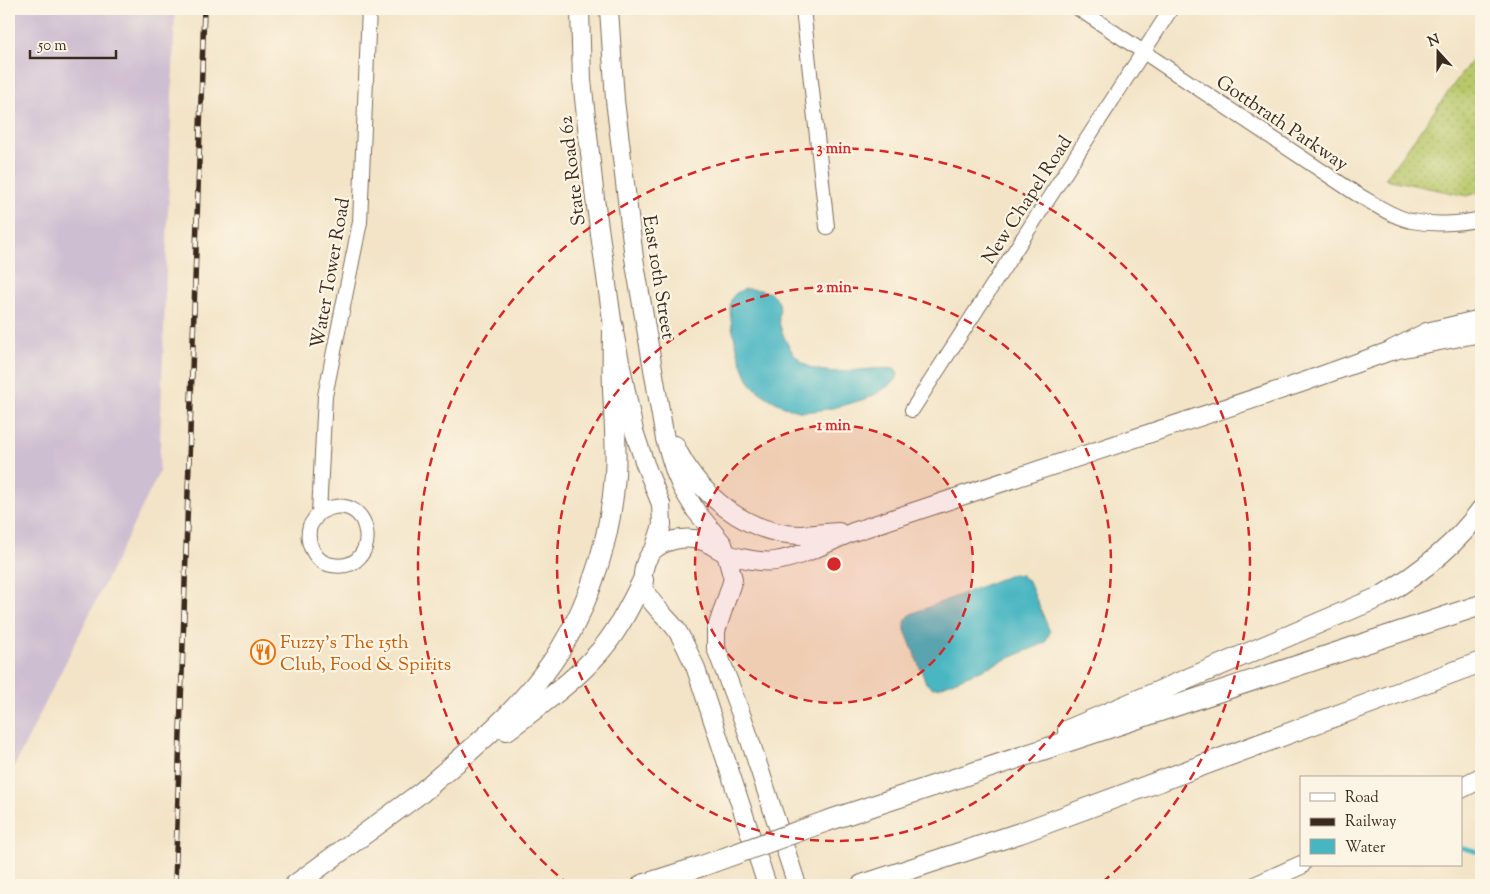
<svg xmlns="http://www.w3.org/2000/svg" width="1490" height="894" font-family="'Sorts Mill Goudy',serif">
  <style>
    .industrial { fill: #cebed1 }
    .grass { fill: url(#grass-dots); stroke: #7a7944 }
    .water { fill: #48b6c2; stroke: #427070 }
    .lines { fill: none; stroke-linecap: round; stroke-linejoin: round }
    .stream { stroke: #48b6c2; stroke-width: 4 }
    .minor-casing { stroke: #7b6b59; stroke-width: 16 }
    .major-casing { stroke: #7b6b59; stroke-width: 20 }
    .highway-casing { stroke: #7b6b59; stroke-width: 22 }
    .minor { stroke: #fff; stroke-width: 14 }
    .major { stroke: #fff; stroke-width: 18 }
    .highway { stroke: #fff; stroke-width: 20 }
    .rail-casing { stroke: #3b2a1e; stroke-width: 5.5 }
    .rail { stroke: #fcf5e5; stroke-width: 4; stroke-dasharray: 11; stroke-linecap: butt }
    .highway-bridge-casing { stroke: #7b6b59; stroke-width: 22; stroke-linecap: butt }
    .highway-bridge { stroke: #fff; stroke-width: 20 }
    .ring { fill: none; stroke: #d62828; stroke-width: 2.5; stroke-dasharray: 9 6 }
    .labels { text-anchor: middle; stroke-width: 4.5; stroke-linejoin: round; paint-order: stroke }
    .street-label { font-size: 19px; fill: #3b2a1e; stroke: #fcf5e5 }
    .food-label { font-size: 19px; fill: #c56008; stroke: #fcf5e5; text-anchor: start }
    .centre { fill: #d62828; stroke: #fcf5e5; stroke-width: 2.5 }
    .ring-label { font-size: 15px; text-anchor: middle; font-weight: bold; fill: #d62828; stroke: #fcf5e5; stroke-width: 4.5; stroke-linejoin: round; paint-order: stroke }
  </style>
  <defs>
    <pattern id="grass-dots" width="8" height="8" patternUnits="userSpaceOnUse" patternTransform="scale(1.25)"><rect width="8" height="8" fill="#b8c86b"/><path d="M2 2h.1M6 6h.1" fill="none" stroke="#97a357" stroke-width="1.8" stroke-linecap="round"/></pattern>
  </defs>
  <rect width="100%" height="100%" fill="#fcf5e5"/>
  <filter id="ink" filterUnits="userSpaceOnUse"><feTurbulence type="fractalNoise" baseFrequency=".02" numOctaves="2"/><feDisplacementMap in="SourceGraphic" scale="10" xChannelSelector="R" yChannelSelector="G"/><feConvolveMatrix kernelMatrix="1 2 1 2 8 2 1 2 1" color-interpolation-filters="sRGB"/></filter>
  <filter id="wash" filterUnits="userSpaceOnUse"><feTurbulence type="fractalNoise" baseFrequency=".0096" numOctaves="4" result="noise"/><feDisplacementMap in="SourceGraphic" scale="20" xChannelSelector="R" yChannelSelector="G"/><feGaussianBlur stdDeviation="1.12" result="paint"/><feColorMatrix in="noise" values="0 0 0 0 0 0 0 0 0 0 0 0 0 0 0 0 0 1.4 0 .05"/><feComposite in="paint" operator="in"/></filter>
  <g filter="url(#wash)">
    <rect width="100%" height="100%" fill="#f3e4c7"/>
    <path class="industrial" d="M 9,9 L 175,9 L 159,473 L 9,777 Z"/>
    <path class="grass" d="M 1481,47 L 1481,192 L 1467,196 L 1385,179 Z"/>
    <path class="water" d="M 746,289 C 757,289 774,290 779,303 C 781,309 778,316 779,322 C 783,337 790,352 802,362 C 823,381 869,365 895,369 L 898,374 L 896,380 C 888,386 879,393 870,397 C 855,403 814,414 799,411 C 783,407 763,397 752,385 C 742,373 726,315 731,300 C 734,293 739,291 746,289 Z
      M 1013,574 L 1021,575 L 1029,582 L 1050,632 L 1045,643 L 940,687 L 932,688 L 926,683 L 905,630 L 905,621 L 911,614 Z"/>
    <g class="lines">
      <path class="stream" d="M 1461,848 L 1481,853"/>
    </g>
  </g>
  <g filter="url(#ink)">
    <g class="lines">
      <defs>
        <path id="minor" d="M 803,9 L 827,227
          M 1079,9 L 1355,193 C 1373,203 1391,216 1411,221 C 1433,225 1460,224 1481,219
          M 912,410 L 1171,9
          M 319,513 C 374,482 385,574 332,565 C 315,563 305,542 310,526 C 312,522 316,517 319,513 L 325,396 L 360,222 L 369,9"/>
        <path id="major" d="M 580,9 L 582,80 L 595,199 L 613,327 L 634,431 L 645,464 L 661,504 L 662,525 L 654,550
          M 609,9 L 615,100 L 634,258 L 665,439 L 675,472 L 682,488 L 696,511 L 723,544 L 726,554 L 733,579 L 716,631 L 716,648 L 745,725 L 797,885
          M 675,445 C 697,493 745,534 800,535 C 813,535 826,532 839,532
          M 767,885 L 695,666 C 689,654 684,641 676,629 C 667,617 647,601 644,587 C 641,576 644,563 650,554 C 661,540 686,535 703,541 C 711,544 718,550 726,553 C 737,558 763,563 775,561 C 802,557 828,542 853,532 L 1298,384 L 1393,350 L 1481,333
          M 1257,885 L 1301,865"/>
        <path id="highway" d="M 1393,350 L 1427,333 L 1481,320
          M 507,730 C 536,708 568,686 593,659 C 615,637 629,608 643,580
          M 1068,730 L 1382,596 C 1420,573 1455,546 1481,510
          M 1461,788 L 1481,778
          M 421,793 C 450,767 481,743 508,715 C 527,695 546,673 560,650 C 592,599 611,534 615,475 C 617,445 614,417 613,388 C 612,368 613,347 613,327
          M 827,821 L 1481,605
          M 295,885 L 430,786
          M 642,885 L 702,866
          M 862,885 L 1020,833 L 1481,662"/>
      </defs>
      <use href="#minor" class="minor-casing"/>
      <use href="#major" class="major-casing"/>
      <use href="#highway" class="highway-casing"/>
      <use href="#minor" class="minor"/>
      <use href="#major" class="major"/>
      <use href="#highway" class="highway"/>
      <defs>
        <path id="rail" d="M 175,885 L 204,9"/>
      </defs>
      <use href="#rail" class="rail-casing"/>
      <use href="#rail" class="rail"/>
      <defs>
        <path id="highway-bridge" d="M 702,866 L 827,821"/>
      </defs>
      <use href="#highway-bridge" class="highway-bridge-casing"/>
      <use href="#highway-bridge" class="highway-bridge"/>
    </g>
  </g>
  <circle cx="834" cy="564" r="139" fill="#d62828" fill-opacity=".12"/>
  <g class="ring">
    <circle cx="834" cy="564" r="139"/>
    <circle cx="834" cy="564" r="277"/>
    <path d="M569 885A416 416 0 1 1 1099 885"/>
  </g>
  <defs>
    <symbol id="restaurant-ring" viewBox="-11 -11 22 22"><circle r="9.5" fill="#fcf5e5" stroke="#e8710a" stroke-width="1.5"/><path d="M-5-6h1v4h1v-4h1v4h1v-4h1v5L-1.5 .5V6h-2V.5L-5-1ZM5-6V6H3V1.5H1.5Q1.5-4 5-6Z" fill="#e8710a"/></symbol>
  </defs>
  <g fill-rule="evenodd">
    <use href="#restaurant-ring" x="249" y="638" width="28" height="28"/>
  </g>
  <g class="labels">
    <g class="street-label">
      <text transform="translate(1283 122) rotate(34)" y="7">Gottbrath Parkway</text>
      <text transform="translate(571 171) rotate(-97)" y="7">State Road 62</text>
      <text transform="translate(1026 199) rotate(-57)" y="7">New Chapel Road</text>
      <text transform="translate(329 273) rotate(-80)" y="7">Water Tower Road</text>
      <text transform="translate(660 277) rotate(81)" y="7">East 10th Street</text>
    </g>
    <g class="food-label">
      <text x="280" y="648">Fuzzy’s The 15th<tspan x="280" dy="22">Club, Food &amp; Spirits</tspan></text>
    </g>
  </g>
  <circle cx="834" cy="564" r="8" class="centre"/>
  <g class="ring-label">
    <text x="834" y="153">3 min</text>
    <text x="834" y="292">2 min</text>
    <text x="834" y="430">1 min</text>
  </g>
  <rect width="1490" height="894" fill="none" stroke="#fcf5e5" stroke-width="30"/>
  <rect x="1300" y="776" width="162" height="90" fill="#fcf5e5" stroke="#afa495"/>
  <rect x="1310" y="793" width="25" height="8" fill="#ffffff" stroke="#afa495"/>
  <text x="1345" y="802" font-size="15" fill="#3b2a1e">Road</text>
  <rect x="1310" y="818" width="25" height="8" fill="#3b2a1e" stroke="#afa495"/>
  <text x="1345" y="826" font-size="15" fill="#3b2a1e">Railway</text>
  <rect x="1310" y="839" width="25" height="15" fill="#48b6c2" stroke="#afa495"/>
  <text x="1345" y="852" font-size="15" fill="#3b2a1e">Water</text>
  <g transform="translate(1438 52) rotate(339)" stroke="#fcf5e5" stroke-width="4" paint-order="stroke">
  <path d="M0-4L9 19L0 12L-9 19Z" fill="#3b2a1e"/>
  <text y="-8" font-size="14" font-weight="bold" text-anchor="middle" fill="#3b2a1e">N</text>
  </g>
  <path d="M30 50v8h86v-8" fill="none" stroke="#3b2a1e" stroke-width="2.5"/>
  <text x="38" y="50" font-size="15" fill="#3b2a1e" stroke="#fcf5e5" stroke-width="4" paint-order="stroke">50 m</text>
</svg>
